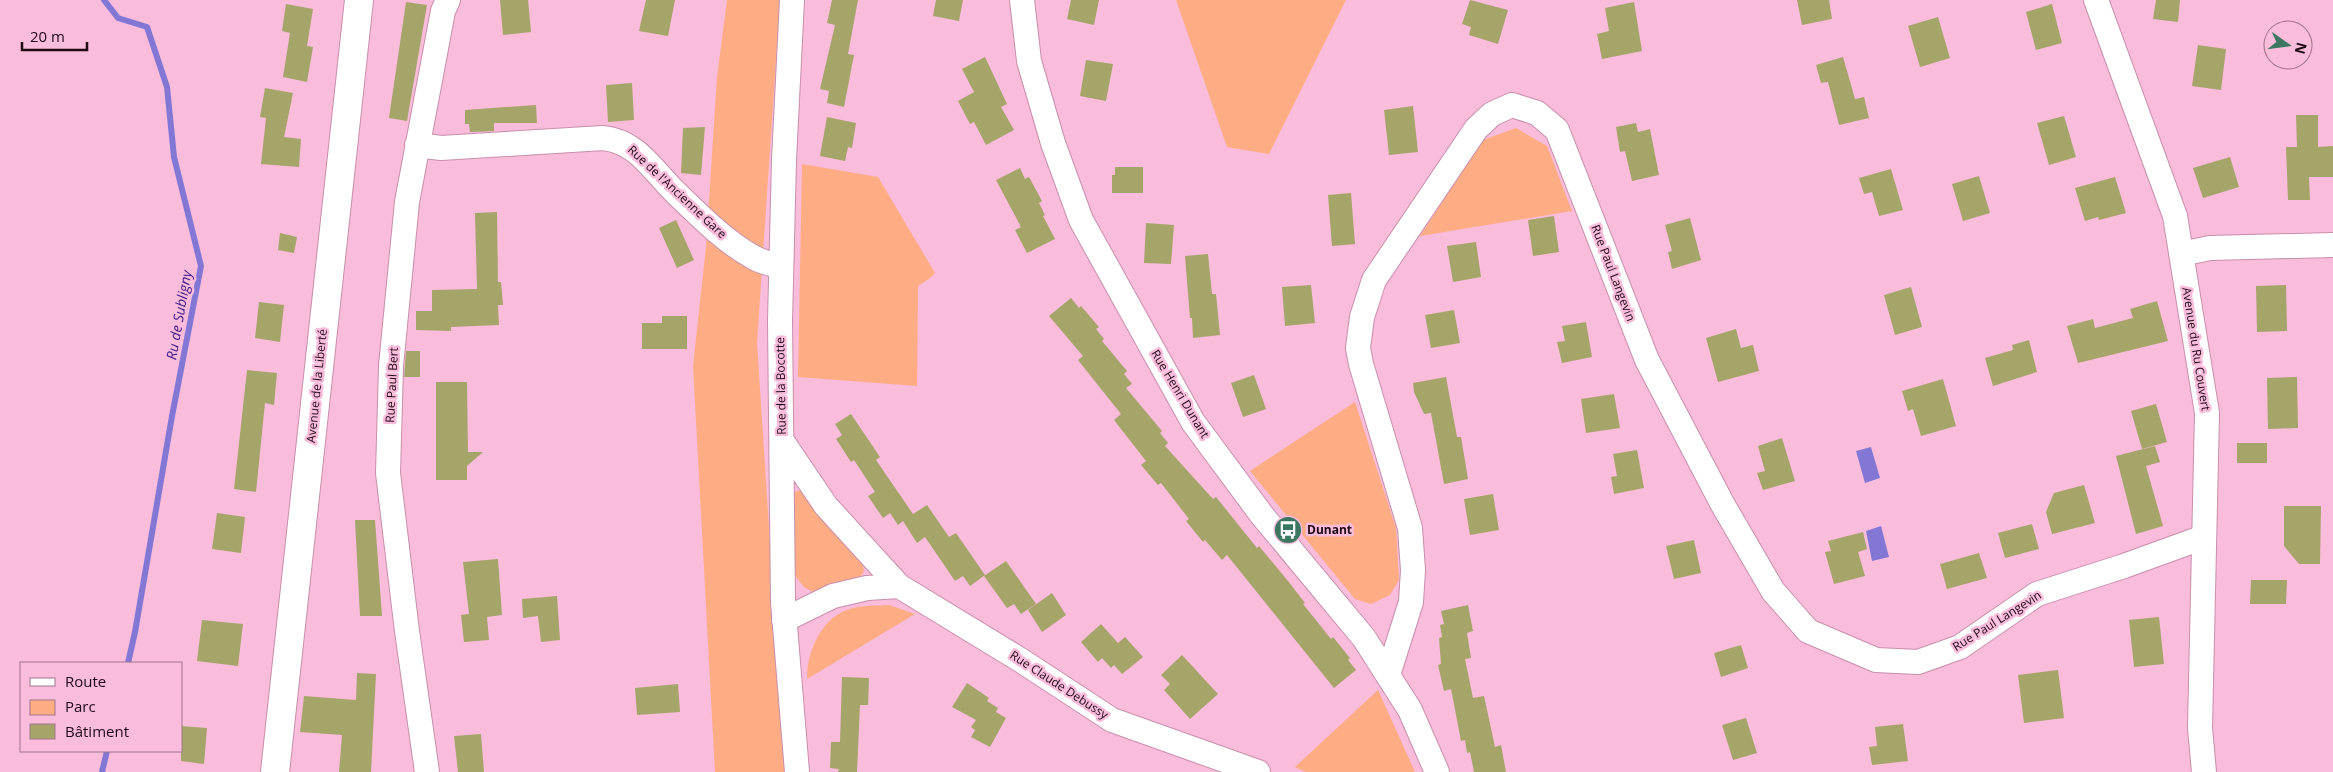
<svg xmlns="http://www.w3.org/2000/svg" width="2333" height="772" font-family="'Open Sans',sans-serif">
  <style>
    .green { fill: #fdac84 }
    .water { fill: #8377d5 }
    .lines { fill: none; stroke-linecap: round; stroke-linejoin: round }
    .stream { stroke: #8377d5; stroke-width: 6 }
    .building { fill: #a5a469 }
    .minor-casing { stroke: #c88fac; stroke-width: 26 }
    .secondary-casing { stroke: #c88fac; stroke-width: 30 }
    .minor { stroke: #fff; stroke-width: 24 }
    .secondary { stroke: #fff; stroke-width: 28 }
    .labels { text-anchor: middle; stroke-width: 5; stroke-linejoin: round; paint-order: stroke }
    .street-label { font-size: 12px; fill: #1e0915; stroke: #f9bcdb }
    .poi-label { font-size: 12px; font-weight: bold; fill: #1e0915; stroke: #f9bcdb; text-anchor: start }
    .water-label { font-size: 14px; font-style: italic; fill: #381485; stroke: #f9bcdb }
  </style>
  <rect width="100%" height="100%" fill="#f9bcdb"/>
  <path class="green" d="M 727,0 L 780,0 L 757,343 L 785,772 L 715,772 L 693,366 L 706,247 L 717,77 Z
    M 1176,0 L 1346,0 L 1269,154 L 1227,147 Z
    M 1516,128 L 1547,146 L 1572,211 L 1420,236 L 1483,140 Z
    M 802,164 L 878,177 L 935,273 L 929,279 L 918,286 L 917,386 L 798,377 Z
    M 1355,402 L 1396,528 L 1399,580 L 1390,595 L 1371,604 L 1355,599 L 1250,471 Z
    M 801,490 L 807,491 L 848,549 L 862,562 L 864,571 L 860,577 L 823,592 L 813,592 L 804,587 L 793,573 L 791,499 L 795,492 Z
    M 889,605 L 915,614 L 807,679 C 807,651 822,615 853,608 C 865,605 877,606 889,605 Z
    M 1378,690 L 1415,772 L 1306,772 L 1295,767 Z"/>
  <path class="water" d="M 1871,447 L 1880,478 L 1865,483 L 1856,451 Z
    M 1881,526 L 1889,557 L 1872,561 L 1866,531 Z"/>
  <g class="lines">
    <path class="stream" d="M 104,0 L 118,18 L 147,27 L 167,87 L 174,157 L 201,266 L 172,416 L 135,632 L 128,663
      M 102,772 L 107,751"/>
  </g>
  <path class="building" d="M 500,0 L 528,0 L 531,32 L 503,35 Z
    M 646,0 L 675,0 L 668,36 L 639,31 Z
    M 832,0 L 858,0 L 848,54 L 854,55 L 844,107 L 827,103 L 829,91 L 820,89 L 835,25 L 827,23 Z
    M 936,0 L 963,0 L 959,21 L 933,16 Z
    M 1071,0 L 1099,0 L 1094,25 L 1067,19 Z
    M 1470,0 L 1508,10 L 1498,44 L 1469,35 L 1471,27 L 1462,24 Z
    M 1797,0 L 1829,0 L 1832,19 L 1802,25 Z
    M 2156,0 L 2180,0 L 2178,22 L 2153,19 Z
    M 406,2 L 427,5 L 407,121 L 389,118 Z
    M 1634,2 L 1642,51 L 1602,59 L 1597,34 L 1609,31 L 1605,8 Z
    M 286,4 L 313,9 L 307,46 L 313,47 L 307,82 L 283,77 L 290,33 L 282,31 Z
    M 2052,4 L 2062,43 L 2036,50 L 2026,12 Z
    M 1938,17 L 1950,58 L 1920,67 L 1908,26 Z
    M 2198,45 L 2226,49 L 2221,90 L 2192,86 Z
    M 985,57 L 1007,104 L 1001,107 L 1014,130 L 986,145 L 974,122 L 970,124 L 958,101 L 974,92 L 962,69 Z
    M 1843,57 L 1855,99 L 1864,97 L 1869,118 L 1839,125 L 1828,82 L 1821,83 L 1816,65 Z
    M 1086,60 L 1113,64 L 1106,101 L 1080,96 Z
    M 632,83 L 634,120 L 608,122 L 606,85 Z
    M 265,88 L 293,93 L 284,137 L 301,139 L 299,167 L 261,164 L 266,118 L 260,117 Z
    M 536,105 L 537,123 L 494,123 L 494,131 L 470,132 L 469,124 L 465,124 L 465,110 Z
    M 1413,106 L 1418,152 L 1389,155 L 1384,110 Z
    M 2296,115 L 2318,115 L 2318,147 L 2333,146 L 2333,177 L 2309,177 L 2310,200 L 2288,200 L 2286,147 L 2297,147 Z
    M 2064,116 L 2076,157 L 2049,165 L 2037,123 Z
    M 827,117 L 856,123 L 852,148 L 848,147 L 845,161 L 820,156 Z
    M 1636,123 L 1638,132 L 1650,129 L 1659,175 L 1632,181 L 1625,151 L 1620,152 L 1616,127 Z
    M 705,127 L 701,175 L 681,173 L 683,128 Z
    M 2230,157 L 2239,187 L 2203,198 L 2193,168 Z
    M 1115,167 L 1143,167 L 1143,193 L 1112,193 L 1112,175 L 1115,175 Z
    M 1020,168 L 1025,179 L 1029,177 L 1042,201 L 1039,203 L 1045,215 L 1043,216 L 1055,239 L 1027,253 L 1015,230 L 1021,227 L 996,180 Z
    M 1891,169 L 1903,210 L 1879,216 L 1872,192 L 1864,194 L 1859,178 Z
    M 1979,176 L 1990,213 L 1963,221 L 1952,184 Z
    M 2115,177 L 2126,213 L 2099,220 L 2098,217 L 2085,221 L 2075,188 Z
    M 1351,193 L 1355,244 L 1332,246 L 1328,195 Z
    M 497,212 L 498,282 L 501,282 L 503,305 L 498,305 L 499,325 L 451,327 L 451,331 L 416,330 L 416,311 L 432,311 L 432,290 L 477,289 L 475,213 Z
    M 1554,216 L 1559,252 L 1533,256 L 1528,220 Z
    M 1690,218 L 1701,260 L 1672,269 L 1668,252 L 1672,251 L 1665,225 Z
    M 676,220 L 694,260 L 677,268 L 659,228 Z
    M 1146,223 L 1174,225 L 1171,264 L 1144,263 Z
    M 280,233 L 297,237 L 294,253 L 278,250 Z
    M 1476,242 L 1481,277 L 1453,282 L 1447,246 Z
    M 1208,254 L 1212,294 L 1216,294 L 1220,335 L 1193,338 L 1192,318 L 1190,318 L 1185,256 Z
    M 1311,285 L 1315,323 L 1285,326 L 1282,287 Z
    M 2286,285 L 2287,331 L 2257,332 L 2256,286 Z
    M 1911,287 L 1922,327 L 1895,335 L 1884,295 Z
    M 1071,298 L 1079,308 L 1081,306 L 1099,327 L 1096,329 L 1104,339 L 1102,341 L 1127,371 L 1124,374 L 1132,384 L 1126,388 L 1162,431 L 1160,433 L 1168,443 L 1165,446 L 1213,499 L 1216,497 L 1257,548 L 1259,546 L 1288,581 L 1305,603 L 1303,604 L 1331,639 L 1333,637 L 1350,658 L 1348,660 L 1356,670 L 1334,688 L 1227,555 L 1222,560 L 1205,540 L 1203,542 L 1186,521 L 1189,519 L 1161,483 L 1158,485 L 1141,465 L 1146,461 L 1114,420 L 1121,414 L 1078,360 L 1083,356 L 1049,316 Z
    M 2157,301 L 2168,341 L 2078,363 L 2067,326 L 2093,319 L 2095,328 L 2133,318 L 2130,309 Z
    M 259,302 L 284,305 L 280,342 L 255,338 Z
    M 1454,310 L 1460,343 L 1431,348 L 1425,315 Z
    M 662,316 L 687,316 L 687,349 L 642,349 L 642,323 L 662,323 Z
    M 1586,322 L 1592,357 L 1562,363 L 1557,342 L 1565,341 L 1562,326 Z
    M 1736,329 L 1741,348 L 1753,345 L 1759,371 L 1718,382 L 1706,338 Z
    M 2029,340 L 2037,372 L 1993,386 L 1985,358 L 2013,350 L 2012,345 Z
    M 406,351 L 420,351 L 420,377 L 404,377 Z
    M 247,370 L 277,373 L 274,405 L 265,403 L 256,492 L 234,489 Z
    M 1254,375 L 1266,409 L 1243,417 L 1231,383 Z
    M 1446,377 L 1457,437 L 1461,437 L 1468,479 L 1444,484 L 1431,413 L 1424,414 L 1414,392 L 1413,383 Z
    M 2297,377 L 2298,428 L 2268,429 L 2267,378 Z
    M 1943,379 L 1956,426 L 1921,436 L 1913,409 L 1908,411 L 1902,391 Z
    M 436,382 L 467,382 L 468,452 L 483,452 L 467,466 L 467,480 L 436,480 Z
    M 1614,394 L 1620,428 L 1586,433 L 1581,399 Z
    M 2156,404 L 2167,442 L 2142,449 L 2131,411 Z
    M 851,414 L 880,457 L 876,460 L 913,514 L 927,505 L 949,537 L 956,533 L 985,575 L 970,586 L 963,576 L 955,581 L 925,537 L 917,543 L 903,521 L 898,525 L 890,513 L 883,518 L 868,496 L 875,492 L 854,460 L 851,462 L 836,439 L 842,435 L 835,424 Z
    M 1782,438 L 1795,481 L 1763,490 L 1757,473 L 1765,471 L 1758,446 Z
    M 2237,443 L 2267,443 L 2267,463 L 2237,463 Z
    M 2155,446 L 2160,462 L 2146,466 L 2163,526 L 2136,534 L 2116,456 Z
    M 1637,450 L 1644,488 L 1614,494 L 1611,477 L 1617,476 L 1613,454 Z
    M 2084,485 L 2095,523 L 2052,534 L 2046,512 L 2054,493 Z
    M 1493,494 L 1499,530 L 1470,535 L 1464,499 Z
    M 2284,506 L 2321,506 L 2320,564 L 2299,564 L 2284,546 Z
    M 217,513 L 245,517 L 241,553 L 212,549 Z
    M 355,520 L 375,520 L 382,616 L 360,616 Z
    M 2032,524 L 2039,549 L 2005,558 L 1998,533 Z
    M 1863,532 L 1867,549 L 1858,552 L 1865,576 L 1834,584 L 1825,552 L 1831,551 L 1828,541 Z
    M 1694,540 L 1701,573 L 1674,579 L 1666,546 Z
    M 1979,553 L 1987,578 L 1947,589 L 1940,564 Z
    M 498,559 L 502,615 L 487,617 L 489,640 L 464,642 L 461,615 L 469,614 L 463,562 Z
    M 1006,561 L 1036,604 L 1021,614 L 1014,604 L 1007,608 L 984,576 Z
    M 2251,580 L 2287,580 L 2286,604 L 2250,604 Z
    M 1052,593 L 1066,615 L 1042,632 L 1028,610 Z
    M 557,596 L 560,640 L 541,642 L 538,616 L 523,618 L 522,599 Z
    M 1468,605 L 1473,631 L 1467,633 L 1471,658 L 1465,659 L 1473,698 L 1484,696 L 1495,747 L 1501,745 L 1506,772 L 1474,772 L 1470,752 L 1467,753 L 1465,740 L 1461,741 L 1451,689 L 1444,691 L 1438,665 L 1441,664 L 1439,638 L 1442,637 L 1440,625 L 1444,624 L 1441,611 Z
    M 2159,617 L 2164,664 L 2134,667 L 2129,620 Z
    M 202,620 L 243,624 L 238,666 L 197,661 Z
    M 1101,624 L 1118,643 L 1125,637 L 1143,657 L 1122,674 L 1114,665 L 1111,668 L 1102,658 L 1098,662 L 1081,642 Z
    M 1741,645 L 1748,668 L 1721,677 L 1714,653 Z
    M 1182,655 L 1218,694 L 1190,719 L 1164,690 L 1170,684 L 1161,675 Z
    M 2058,670 L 2064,718 L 2024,723 L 2018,675 Z
    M 357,673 L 376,674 L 371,772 L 339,772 L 342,735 L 300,732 L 304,696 L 356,700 Z
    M 842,677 L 869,678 L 868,705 L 860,705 L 857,772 L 838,772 L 839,769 L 830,768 L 831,742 L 840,742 Z
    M 967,683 L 989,698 L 987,701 L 998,708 L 996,712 L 1006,718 L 990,747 L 971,737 L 975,730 L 971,727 L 976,720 L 952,707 Z
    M 678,684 L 680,712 L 637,715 L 635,688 Z
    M 1746,718 L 1757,753 L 1733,760 L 1722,725 Z
    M 1903,724 L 1908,761 L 1872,765 L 1869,747 L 1877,746 L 1875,727 Z
    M 181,726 L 207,728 L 204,764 L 181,761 Z
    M 481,734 L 484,772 L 458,772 L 454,736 Z"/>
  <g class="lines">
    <defs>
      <path id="minor" d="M 792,0 L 784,160 L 780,321 L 783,602 L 797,772
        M 1022,0 L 1029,61 L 1053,143 L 1081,220 L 1193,422 L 1261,514 L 1364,638 L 1410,710 L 1437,772
        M 2096,0 L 2175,216 L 2207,413 L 2200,728 L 2204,772
        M 417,145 L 441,148 L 603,138 C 636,141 652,169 674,191 C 698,214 724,241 753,257 C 761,262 772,264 781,267
        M 2181,254 L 2210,248 L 2333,245
        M 782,441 L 826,506 L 899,586 L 1022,661 L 1112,720 L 1258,772
        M 784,620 L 833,596 L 867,588 L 899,586
        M 1388,675 L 1411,602 L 1413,570 L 1410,528 L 1361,364 L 1358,348 L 1362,317 L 1374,280 L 1476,129 L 1492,114 L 1512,105 L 1537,113 L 1557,130 L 1647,360 L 1723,505 L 1773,591 L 1808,631 L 1876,660 L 1918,662 L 1960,647 L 2037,594 L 2124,566 L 2204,537
        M 427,772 L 407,631 L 388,473 L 391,366 L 407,202 L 443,11 L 448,0"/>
      <path id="secondary" d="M 275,772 L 359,0"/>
    </defs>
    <use href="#minor" class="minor-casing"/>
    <use href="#secondary" class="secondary-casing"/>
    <use href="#minor" class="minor"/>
    <use href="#secondary" class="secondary"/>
  </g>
  <defs>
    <symbol id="bus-disc" viewBox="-11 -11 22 22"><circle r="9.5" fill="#3c7761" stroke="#f9bcdb"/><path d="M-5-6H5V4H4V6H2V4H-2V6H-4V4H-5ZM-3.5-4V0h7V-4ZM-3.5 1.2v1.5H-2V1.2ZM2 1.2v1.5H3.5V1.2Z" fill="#fff"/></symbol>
  </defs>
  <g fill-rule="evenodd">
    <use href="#bus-disc" x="1272" y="514" width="32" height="32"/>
  </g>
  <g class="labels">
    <g class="street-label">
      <text transform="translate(677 192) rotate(43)" y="4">Rue de l'Ancienne Gare</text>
      <text transform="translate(1613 273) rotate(69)" y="4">Rue Paul Langevin</text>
      <text transform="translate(2196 349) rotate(81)" y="4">Avenue du Ru Couvert</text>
      <text transform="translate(392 385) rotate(-87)" y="4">Rue Paul Bert</text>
      <text transform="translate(317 386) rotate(-84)" y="4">Avenue de la Liberté</text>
      <text transform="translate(781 386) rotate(-91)" y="4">Rue de la Bocotte</text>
      <text transform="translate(1180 394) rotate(59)" y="4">Rue Henri Dunant</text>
      <text transform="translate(1997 621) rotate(-32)" y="4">Rue Paul Langevin</text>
      <text transform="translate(1059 685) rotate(33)" y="4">Rue Claude Debussy</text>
    </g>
    <g class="poi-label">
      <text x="1307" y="534">Dunant</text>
    </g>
    <g class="water-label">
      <text transform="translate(179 315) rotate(-80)" y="5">Ru de Subligny</text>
    </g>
  </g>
  <rect x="20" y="662" width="162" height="90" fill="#f9bcdb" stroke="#a1748c"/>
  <rect x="30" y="678" width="25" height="8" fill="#ffffff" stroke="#a1748c"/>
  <text x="65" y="687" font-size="15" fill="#1e0915">Route</text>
  <rect x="30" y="700" width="25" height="15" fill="#fdac84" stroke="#a1748c"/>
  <text x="65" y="712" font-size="15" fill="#1e0915">Parc</text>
  <rect x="30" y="724" width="25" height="15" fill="#a5a469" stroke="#a1748c"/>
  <text x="65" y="737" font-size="15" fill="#1e0915">Bâtiment</text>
  <g transform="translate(2288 45) rotate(104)"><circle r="24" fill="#f9bcdb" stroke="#a1748c"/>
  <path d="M0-4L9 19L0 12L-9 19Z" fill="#3c7761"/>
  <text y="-8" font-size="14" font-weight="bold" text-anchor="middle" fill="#1e0915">N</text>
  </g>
  <path d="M22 42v8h65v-8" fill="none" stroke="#1e0915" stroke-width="2.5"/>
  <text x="30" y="42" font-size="15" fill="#1e0915" stroke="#f9bcdb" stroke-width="4" paint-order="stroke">20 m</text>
</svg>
